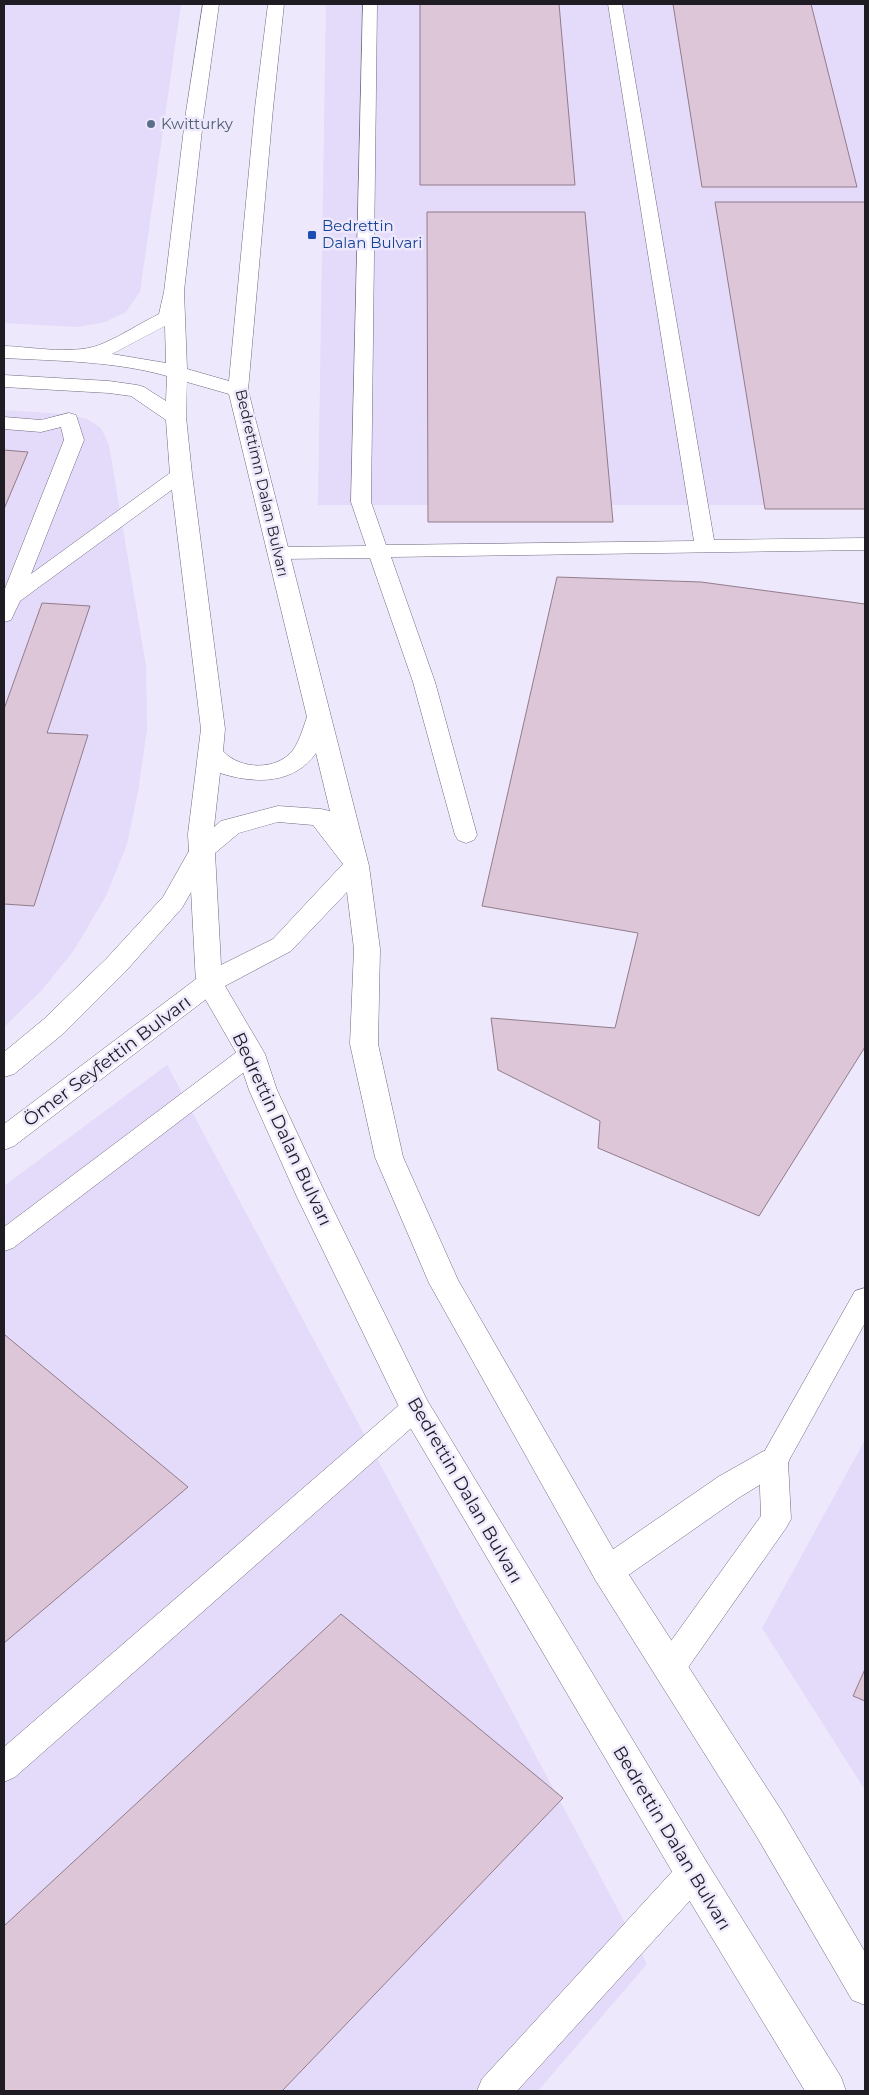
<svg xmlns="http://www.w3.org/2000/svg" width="869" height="2095" font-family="Montserrat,sans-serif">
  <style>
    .built { fill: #e4daf9 }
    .building { fill: #ddc6d7; stroke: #917c8b }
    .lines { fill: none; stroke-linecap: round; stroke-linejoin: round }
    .service-casing { stroke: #716a80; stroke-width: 1 }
    .minor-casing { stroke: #716a80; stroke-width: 1 }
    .tertiary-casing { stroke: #716a80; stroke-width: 1 }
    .secondary-casing { stroke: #716a80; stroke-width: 1 }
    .service { fill: #fff; fill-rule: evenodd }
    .minor { fill: #fff; fill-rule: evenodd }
    .tertiary { fill: #fff; fill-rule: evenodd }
    .secondary { fill: #fff; fill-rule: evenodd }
    .service-dot { fill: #5c6f8a; stroke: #eee8fc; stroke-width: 2 }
    .transit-dot { fill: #1a4fb4; stroke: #eee8fc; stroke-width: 2 }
    .labels { text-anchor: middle; stroke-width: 5; stroke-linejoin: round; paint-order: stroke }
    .far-service-label { font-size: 15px; fill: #4e5e75; stroke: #eee8fc; text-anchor: start }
    .far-transit-label { font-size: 15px; fill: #164399; stroke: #eee8fc; text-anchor: start }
    .far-street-label { font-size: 15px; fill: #1f1c24; stroke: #eee8fc }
    .street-label { font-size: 18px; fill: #1f1c24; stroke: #eee8fc }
  </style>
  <rect width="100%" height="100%" fill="#eee8fc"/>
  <path class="built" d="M 4,4 L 181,4 L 140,292 L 126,312 L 105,322 L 78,327 L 4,323 Z
    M 326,4 L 865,4 L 865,505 L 318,505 Z
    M 4,410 L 64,414 L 87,419 L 101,428 L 109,445 L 146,666 L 147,729 L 138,792 L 127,844 L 106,896 L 74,950 L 42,990 L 4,1027 Z
    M 167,1065 L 647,1964 L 538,2091 L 4,2091 L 4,1186 Z
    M 865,1440 L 865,1790 L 762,1628 Z"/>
  <path class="building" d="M 420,4 L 559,4 L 575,185 L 420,185 Z
    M 673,4 L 811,4 L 857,187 L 702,187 Z
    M 715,202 L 865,202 L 865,509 L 765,509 Z
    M 427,212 L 585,212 L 613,522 L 428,522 Z
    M 4,450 L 28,452 L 4,509 Z
    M 557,577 L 701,582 L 865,604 L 865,1047 L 759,1216 L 598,1148 L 600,1121 L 498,1070 L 491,1018 L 615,1028 L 638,933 L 482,906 Z
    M 42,603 L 90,606 L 47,733 L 88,735 L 34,906 L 4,904 L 4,709 Z
    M 5,1335 L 188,1487 L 4,1643 L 4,1336 Z
    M 341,1614 L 563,1798 L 282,2091 L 4,2091 L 4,1926 Z
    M 865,1669 L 865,1701 L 853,1696 Z"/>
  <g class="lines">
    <defs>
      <path id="service" d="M 363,4 L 377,4 L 371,502 L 386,545 L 694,541 L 608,4 L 622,4 L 714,540 L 865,538 L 865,550 L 391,557 L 435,682 L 477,835 L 474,840 L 466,843 L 458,840 L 455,835 L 413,682 L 370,558 L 278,559 L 271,557 L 268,553 L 271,549 L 278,547 L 366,546 L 351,502 Z
        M 69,413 L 76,415 L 84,440 L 31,574 L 174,470 L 181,468 L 188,470 L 191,474 L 188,478 L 20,601 L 11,620 L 4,622 L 4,591 L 64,440 L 61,427 L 41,432 L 4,429 L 4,417 L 41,420 Z
        M 251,1045 L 260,1048 L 264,1054 L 260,1060 L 13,1248 L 4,1251 L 4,1227 L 242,1048 Z
        M 865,1288 L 865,1323 L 788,1462 L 791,1519 L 786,1528 L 680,1679 L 669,1683 L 658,1679 L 654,1669 L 658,1659 L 761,1516 L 759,1461 L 855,1291 Z
        M 415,1396 L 425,1400 L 429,1408 L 425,1416 L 15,1777 L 4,1782 L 4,1747 L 405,1400 Z
        M 693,1857 L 705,1862 L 709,1873 L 705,1884 L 517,2091 L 477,2091 L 482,2079 L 681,1862 Z"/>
      <path id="minor" d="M 773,1448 L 784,1452 L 789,1461 L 784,1470 L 740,1497 L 620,1581 L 608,1585 L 596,1581 L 591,1571 L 596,1561 L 718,1477 L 762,1452 Z"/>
      <path id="tertiary" d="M 202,842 L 211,844 L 215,850 L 182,908 L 125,972 L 64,1033 L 14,1074 L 4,1077 L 4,1052 L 44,1019 L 107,958 L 163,897 L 193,844 Z
        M 209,974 L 218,976 L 222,983 L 218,990 L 14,1146 L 4,1150 L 4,1124 L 200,976 Z"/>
      <path id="secondary" d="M 203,4 L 219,4 L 204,112 L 184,291 L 187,369 L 229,381 L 255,108 L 268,4 L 284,4 L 273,108 L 248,390 L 369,866 L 380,949 L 378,1044 L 403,1157 L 458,1280 L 620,1561 L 783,1813 L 865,1952 L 865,2005 L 852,2000 L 757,1837 L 596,1581 L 429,1283 L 375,1157 L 350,1044 L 354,949 L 347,892 L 291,951 L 225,986 L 265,1054 L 277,1090 L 327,1197 L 427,1400 L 706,1861 L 841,2077 L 846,2091 L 805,2091 L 680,1885 L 404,1417 L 297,1197 L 249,1090 L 237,1054 L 196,983 L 188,834 L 201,729 L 170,474 L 166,420 L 131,396 L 109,393 L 4,387 L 4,375 L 109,381 L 137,385 L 144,387 L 166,401 L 167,376 C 114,361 58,361 4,358 L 4,346 C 34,347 77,356 104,343 C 123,335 140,323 159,314 L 164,292 L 186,112 ZM 165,326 L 166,363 L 112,354 ZM 187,382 L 229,394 L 307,717 C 303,728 300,740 293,750 C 277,771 240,770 223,751 L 225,729 L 192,474 L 186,417 ZM 316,753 L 330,811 L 321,809 L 278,806 L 221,821 L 214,827 L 220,773 C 254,784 294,785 316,753 ZM 278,822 L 313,825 L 343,864 L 273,939 L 221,965 L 215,853 L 239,833 Z"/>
    </defs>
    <use href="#service" class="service-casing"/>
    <use href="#minor" class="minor-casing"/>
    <use href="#tertiary" class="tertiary-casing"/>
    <use href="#secondary" class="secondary-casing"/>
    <use href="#service" class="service"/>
    <use href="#minor" class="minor"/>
    <use href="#tertiary" class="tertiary"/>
    <use href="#secondary" class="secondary"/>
  </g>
  <circle class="service-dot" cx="151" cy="124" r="5"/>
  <rect class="transit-dot" x="307" y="230" width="10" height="10" rx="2.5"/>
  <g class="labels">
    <g class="far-service-label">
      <text x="161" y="129">Kwitturky</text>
    </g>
    <g class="far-transit-label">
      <text x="322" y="231">Bedrettin<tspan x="322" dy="17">Dalan Bulvari</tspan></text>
    </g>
    <g class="far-street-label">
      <text transform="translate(262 483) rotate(77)" y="5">Bedrettimn Dalan Bulvarı</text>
    </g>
    <g class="street-label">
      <text transform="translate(107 1061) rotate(-37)" y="6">Ömer Seyfettin Bulvarı</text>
      <text transform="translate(282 1129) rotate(65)" y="6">Bedrettin Dalan Bulvarı</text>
      <text transform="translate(465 1490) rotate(60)" y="6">Bedrettin Dalan Bulvarı</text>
      <text transform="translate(672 1838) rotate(59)" y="6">Bedrettin Dalan Bulvarı</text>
    </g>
  </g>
  <rect width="869" height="2095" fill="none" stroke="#1f1c24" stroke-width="10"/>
</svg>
